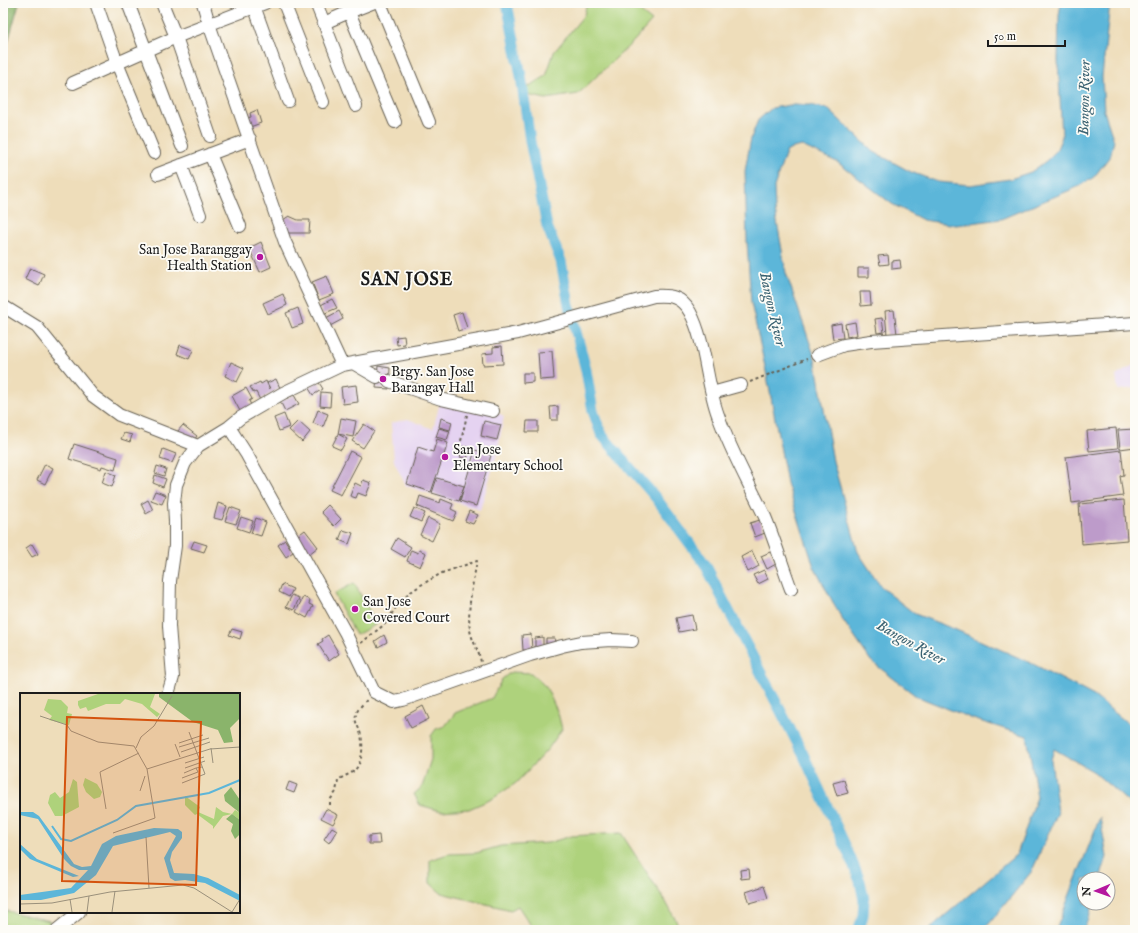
<svg xmlns="http://www.w3.org/2000/svg" width="1138" height="933" font-family="'IM FELL English',serif">
  <style>
    .built { fill: #e5d3f1 }
    .green { fill: #aed27b; stroke: #65774c }
    .forest { fill: #8ab46b; stroke: #536844 }
    .water { fill: #5cb6d9; stroke: #3c697a }
    .lines { fill: none; stroke-linecap: round; stroke-linejoin: round }
    .canal { stroke: #5cb6d9; stroke-width: 11 }
    .building { fill: #bd9bca }
    .minor-casing { stroke: #666053; stroke-width: 14 }
    .path { stroke: #666053; stroke-width: 2; stroke-dasharray: 3 3; stroke-linecap: butt }
    .minor { stroke: #fff; stroke-width: 12 }
    .poi-dot { fill: #b5179e; stroke: #fdfcf7; stroke-width: 1.5 }
    .labels { text-anchor: middle; stroke-width: 3.5; stroke-linejoin: round; paint-order: stroke }
    .poi-label { font-size: 14px; fill: #1c1c1c; stroke: #fdfcf7; text-anchor: start }
    .water-label { font-size: 15px; font-style: italic; fill: #396171; stroke: #fdfcf7 }
    .district-label { font-size: 18px; font-weight: bold; letter-spacing: 1px; fill: #1c1c1c; stroke: #fdfcf7 }
    .inset-river { fill: none; stroke: #5cb6d9; stroke-width: 2 }
    .inset-road { fill: none; stroke: #9a907b; stroke-width: 1 }
    .view { fill: #d4530e; fill-opacity: 0.15; stroke: #d4530e; stroke-width: 2 }
    .inset-edge { fill: none; stroke: #1c1c1c; stroke-width: 2 }
  </style>
  <rect width="100%" height="100%" fill="#fdfcf7"/>
  <filter id="ink" filterUnits="userSpaceOnUse"><feTurbulence type="fractalNoise" baseFrequency=".025" numOctaves="2"/><feDisplacementMap in="SourceGraphic" scale="8" xChannelSelector="R" yChannelSelector="G"/><feConvolveMatrix kernelMatrix="1 2 1 2 8 2 1 2 1" color-interpolation-filters="sRGB"/></filter>
  <filter id="wash" filterUnits="userSpaceOnUse"><feTurbulence type="fractalNoise" baseFrequency=".012" numOctaves="4" result="noise"/><feDisplacementMap in="SourceGraphic" scale="16" xChannelSelector="R" yChannelSelector="G"/><feGaussianBlur stdDeviation="0.9" result="paint"/><feColorMatrix in="noise" values="0 0 0 0 0 0 0 0 0 0 0 0 0 0 0 0 0 1.4 0 .05"/><feComposite in="paint" operator="in"/></filter>
  <g filter="url(#wash)">
    <rect width="100%" height="100%" fill="#eeddba"/>
    <path class="built" d="M 1135,364 L 1135,388 L 1118,390 L 1116,376 Z
      M 441,399 L 493,411 L 504,416 L 497,454 L 480,510 L 406,486 L 394,461 L 391,423 L 408,419 L 433,429 Z"/>
    <path class="green" d="M 587,3 L 642,3 L 637,9 L 652,21 L 632,43 L 578,94 L 546,99 L 518,93 L 546,76 L 554,52 L 584,15 Z
      M 354,583 L 377,624 L 356,635 L 334,594 Z
      M 511,672 L 531,673 L 546,687 L 558,713 L 562,729 L 548,749 L 516,783 L 492,799 L 469,809 L 441,811 L 420,805 L 414,794 L 422,787 L 431,759 L 431,736 L 436,729 L 445,726 L 455,713 L 492,698 L 502,679 Z
      M 621,833 L 666,902 L 681,930 L 534,930 L 518,906 L 511,910 L 441,893 L 430,883 L 430,860 L 448,854 L 476,853 L 501,846 L 548,843 L 571,836 Z
      M 3,910 L 50,921 L 47,930 L 3,930 Z"/>
    <path class="forest" d="M 3,3 L 19,3 L 3,60 Z"/>
    <path class="water" d="M 1061,3 L 1110,3 L 1102,77 L 1104,111 L 1114,141 L 1110,156 L 1094,177 L 1080,186 L 1001,219 L 956,225 L 923,220 L 892,204 L 837,162 L 802,146 L 793,148 L 786,152 L 774,187 L 775,210 L 786,273 L 815,358 L 833,461 L 858,552 L 882,588 L 915,614 L 954,629 L 1033,664 L 1094,696 L 1135,729 L 1135,808 L 1094,772 L 1054,749 L 1051,760 L 1058,812 L 1032,871 L 989,924 L 980,930 L 928,930 L 1017,854 L 1037,797 L 1027,736 L 973,719 L 916,696 L 871,661 L 842,619 L 814,567 L 787,483 L 767,376 L 751,303 L 747,242 L 745,171 L 751,138 L 758,120 L 772,108 L 790,105 L 810,105 L 828,109 L 874,152 L 911,172 L 938,182 L 970,185 L 1010,179 L 1031,172 L 1046,161 L 1056,151 L 1062,137 L 1058,60 L 1059,15 Z
      M 1100,817 L 1107,857 L 1100,879 L 1084,879 L 1084,903 L 1093,903 L 1084,930 L 1056,930 Z"/>
    <g class="lines">
      <path class="canal" d="M 507,3 L 521,76 L 530,141 L 547,226 L 561,261 L 569,305 L 586,370 L 593,411 L 601,434 L 656,498 L 705,564 L 734,621 L 803,754 L 845,845 L 860,881 L 864,900 L 863,915 L 859,930"/>
    </g>
    <g id="blocks">
      <path class="building" d="M 257,110 L 261,123 L 250,127 L 247,118 L 251,117 L 250,113 Z
        M 289,216 L 298,220 L 310,220 L 309,233 L 288,233 L 283,220 Z
        M 261,242 L 271,267 L 260,272 L 249,248 Z
        M 888,255 L 889,264 L 880,265 L 878,256 Z
        M 900,260 L 901,268 L 892,269 L 892,261 Z
        M 30,268 L 44,274 L 39,286 L 25,279 Z
        M 858,268 L 869,268 L 869,277 L 858,277 Z
        M 327,276 L 334,294 L 319,300 L 312,282 Z
        M 860,292 L 870,292 L 871,305 L 861,306 Z
        M 283,294 L 287,305 L 268,314 L 263,303 Z
        M 332,299 L 337,308 L 323,314 L 319,306 Z
        M 298,308 L 303,324 L 292,328 L 286,313 Z
        M 894,310 L 897,334 L 887,335 L 885,311 Z
        M 339,311 L 343,319 L 330,326 L 326,318 Z
        M 462,312 L 467,328 L 458,331 L 453,315 Z
        M 882,318 L 884,332 L 877,333 L 875,319 Z
        M 855,322 L 857,335 L 847,337 L 845,324 Z
        M 841,323 L 843,338 L 833,339 L 831,325 Z
        M 404,336 L 405,344 L 397,345 L 396,337 Z
        M 180,345 L 193,350 L 189,359 L 177,354 Z
        M 502,346 L 503,364 L 483,365 L 482,354 L 493,353 L 493,347 Z
        M 552,351 L 554,379 L 540,380 L 538,352 Z
        M 231,362 L 244,368 L 237,382 L 225,376 Z
        M 378,366 L 390,368 L 389,389 L 376,388 Z
        M 523,373 L 533,373 L 533,382 L 523,383 Z
        M 276,379 L 280,388 L 260,400 L 256,392 L 254,393 L 250,387 L 260,382 L 261,384 L 266,381 L 270,389 L 267,383 Z
        M 318,381 L 323,389 L 313,395 L 308,387 Z
        M 356,385 L 358,402 L 343,404 L 341,387 Z
        M 246,388 L 252,399 L 249,401 L 252,407 L 241,413 L 232,396 Z
        M 321,392 L 331,393 L 330,407 L 320,406 Z
        M 294,395 L 299,404 L 285,411 L 280,401 Z
        M 558,406 L 558,420 L 551,420 L 550,407 Z
        M 318,410 L 328,414 L 323,427 L 313,423 Z
        M 284,414 L 289,427 L 279,431 L 274,418 Z
        M 341,418 L 356,421 L 353,437 L 338,434 L 347,439 L 341,450 L 332,446 L 338,434 Z
        M 441,418 L 452,422 L 450,430 L 439,427 Z
        M 298,421 L 310,432 L 302,442 L 289,430 Z
        M 484,421 L 501,425 L 497,440 L 481,436 Z
        M 527,421 L 538,421 L 538,432 L 526,432 Z
        M 364,424 L 374,431 L 363,448 L 352,441 Z
        M 183,425 L 197,436 L 192,443 L 177,432 Z
        M 439,428 L 450,431 L 447,440 L 436,437 Z
        M 1116,428 L 1118,448 L 1089,451 L 1087,431 Z
        M 1135,429 L 1135,447 L 1120,449 L 1118,430 Z
        M 124,433 L 132,435 L 130,442 L 121,439 Z
        M 437,439 L 448,443 L 431,492 L 407,484 L 418,447 L 433,452 Z
        M 74,444 L 118,458 L 115,470 L 102,466 L 101,469 L 69,459 Z
        M 463,446 L 470,448 L 467,459 L 460,457 Z
        M 163,449 L 176,454 L 172,463 L 160,459 Z
        M 475,450 L 491,455 L 476,506 L 460,501 Z
        M 1121,450 L 1124,475 L 1120,476 L 1123,496 L 1072,503 L 1066,457 Z
        M 350,451 L 361,457 L 341,495 L 330,490 Z
        M 45,464 L 53,468 L 45,484 L 37,480 Z
        M 157,466 L 166,469 L 164,476 L 155,473 Z
        M 106,471 L 116,475 L 112,487 L 102,483 Z
        M 155,475 L 166,479 L 163,487 L 153,483 Z
        M 437,478 L 464,486 L 459,501 L 432,493 Z
        M 363,480 L 371,483 L 366,496 L 358,493 L 356,498 L 350,496 L 355,483 L 361,486 Z
        M 155,491 L 166,495 L 162,504 L 151,500 Z
        M 420,496 L 440,503 L 441,499 L 453,504 L 451,509 L 457,512 L 453,521 L 417,506 Z
        M 148,500 L 153,510 L 146,514 L 141,504 Z
        M 1124,500 L 1127,540 L 1082,544 L 1079,504 Z
        M 218,503 L 227,506 L 222,520 L 214,518 Z
        M 328,505 L 341,519 L 334,526 L 321,512 Z
        M 230,507 L 241,511 L 236,524 L 225,521 Z
        M 414,508 L 425,513 L 421,522 L 410,517 Z
        M 469,511 L 478,515 L 473,524 L 465,521 Z
        M 241,517 L 253,521 L 249,532 L 237,528 Z
        M 256,518 L 266,522 L 261,536 L 251,533 Z
        M 428,518 L 440,524 L 432,541 L 420,535 Z
        M 760,520 L 765,533 L 755,537 L 750,523 Z
        M 305,530 L 318,547 L 309,554 L 296,537 Z
        M 343,530 L 353,533 L 349,544 L 339,540 Z
        M 397,538 L 411,547 L 405,557 L 391,549 Z
        M 285,540 L 293,552 L 286,557 L 278,545 Z
        M 194,541 L 207,545 L 204,552 L 191,548 Z
        M 32,544 L 38,554 L 32,557 L 26,548 Z
        M 411,550 L 418,553 L 419,550 L 426,553 L 420,567 L 407,561 Z
        M 752,551 L 759,566 L 748,572 L 741,557 Z
        M 770,552 L 776,564 L 767,569 L 761,556 Z
        M 764,570 L 768,579 L 758,584 L 753,575 Z
        M 282,584 L 293,589 L 289,597 L 279,592 Z
        M 292,595 L 299,598 L 294,610 L 286,607 Z
        M 303,597 L 310,600 L 309,604 L 313,606 L 307,618 L 296,612 Z
        M 692,615 L 695,629 L 679,632 L 676,618 Z
        M 232,629 L 242,632 L 240,639 L 229,635 Z
        M 531,634 L 532,650 L 523,650 L 522,635 Z
        M 328,635 L 339,654 L 329,661 L 318,644 L 323,641 L 322,639 Z
        M 384,635 L 387,642 L 378,647 L 375,641 Z
        M 543,637 L 543,649 L 535,649 L 535,638 Z
        M 546,638 L 555,638 L 554,644 L 546,644 Z
        M 423,706 L 429,719 L 411,728 L 405,716 Z
        M 844,780 L 848,793 L 837,796 L 833,783 Z
        M 289,782 L 297,785 L 294,793 L 286,790 Z
        M 326,809 L 338,815 L 333,824 L 321,818 Z
        M 332,827 L 337,830 L 329,843 L 324,839 Z
        M 379,835 L 380,844 L 369,844 L 369,836 Z
        M 749,869 L 750,878 L 741,879 L 740,870 Z
        M 764,886 L 768,898 L 750,903 L 746,892 Z"/>
    </g>
  </g>
  <g filter="url(#ink)">
    <use href="#blocks" fill-opacity="0" stroke="#666053" stroke-width="1"/>
    <g class="lines">
      <defs>
        <path id="minor" d="M 96,3 L 117,63 L 154,153
          M 128,3 L 182,146
          M 162,3 L 176,37 L 210,136
          M 203,3 L 209,24 L 285,242 L 342,365 L 518,333 L 654,296 C 670,295 681,296 690,312 C 706,342 706,383 718,415 C 730,450 749,483 765,517 C 775,541 782,565 791,589
          M 253,3 L 288,101
          M 284,3 L 323,102
          M 316,3 L 324,23 L 349,12 L 395,122
          M 380,3 L 429,122
          M 349,12 L 372,3
          M 324,23 L 356,106
          M 73,83 L 176,37 L 265,3
          M 210,154 L 240,226
          M 181,165 L 200,215
          M 158,174 L 250,139
          M 3,306 L 37,327 L 93,396 L 119,415 L 198,446
          M 817,355 L 844,345 L 871,341 L 1135,323
          M 353,363 L 377,377
          M 389,381 L 441,399 L 493,411
          M 712,393 L 741,385
          M 229,427 L 247,455 L 310,569 L 345,632 L 374,692 L 394,702 L 403,700 L 530,655 L 562,646 L 581,642 L 611,640 L 632,641
          M 168,694 L 173,677 L 169,626 L 170,581 L 175,546 L 175,521 L 174,503 L 176,485 L 185,463 L 198,446 L 229,427 L 240,418 L 283,393 L 342,365
          M 57,930 L 79,912"/>
      </defs>
      <use href="#minor" class="minor-casing"/>
      <path class="path" d="M 750,382 L 807,359
        M 461,441 L 467,415
        M 361,643 L 385,624 L 402,598 L 421,585 L 442,573 L 477,561 C 473,583 467,607 470,630 C 472,641 479,651 481,662
        M 330,805 L 330,800 L 336,792 L 338,780 C 342,777 350,774 354,771 C 364,761 364,741 359,729 C 357,724 354,720 356,715 C 357,709 363,704 367,700"/>
      <use href="#minor" class="minor"/>
    </g>
  </g>
  <g class="poi-dot">
    <circle cx="260" cy="257" r="4"/>
    <circle cx="383" cy="379" r="4"/>
    <circle cx="445" cy="457" r="4"/>
    <circle cx="355" cy="609" r="4"/>
  </g>
  <g class="labels">
    <g class="poi-label">
      <text x="252" y="254" text-anchor="end">San Jose Baranggay<tspan x="252" dy="16">Health Station</tspan></text>
      <text x="391" y="376">Brgy. San Jose<tspan x="391" dy="16">Barangay Hall</tspan></text>
      <text x="453" y="454">San Jose<tspan x="453" dy="16">Elementary School</tspan></text>
      <text x="363" y="606">San Jose<tspan x="363" dy="16">Covered Court</tspan></text>
    </g>
    <g class="water-label">
      <text transform="translate(1084 98) rotate(-89)" y="5">Bangon River</text>
      <text transform="translate(773 309) rotate(77)" y="5">Bangon River</text>
      <text transform="translate(911 642) rotate(29)" y="5">Bangon River</text>
    </g>
    <g class="district-label">
      <text x="407" y="285">SAN JOSE</text>
    </g>
  </g>
  <g transform="translate(20 693)">
    <rect width="220" height="220" fill="#eeddba"/>
    <path d="M 78,1 L 135,1 L 130,14 L 140,21 L 137,24 L 122,11 L 105,6 L 100,11 L 86,11 L 68,18 L 66,14 L 60,16 L 58,12 L 58,8 ZM 28,6 L 41,7 L 48,14 L 47,20 L 52,21 L 49,32 L 29,27 L 32,23 L 24,17 ZM 65,85 L 77,91 L 82,99 L 80,104 L 74,106 L 66,99 L 63,92 ZM 53,86 L 57,89 L 59,114 L 42,123 L 35,123 L 28,110 L 30,102 L 35,99 L 40,105 L 49,99 ZM 165,103 L 180,114 L 178,119 L 194,126 L 196,114 L 203,119 L 212,121 L 215,117 L 220,120 L 220,127 L 212,121 L 203,123 L 193,136 L 193,133 L 177,121 L 175,122 L 165,112 Z" fill="#aed27b"/>
    <path d="M 139,1 L 220,1 L 220,25 L 210,35 L 213,49 L 204,50 L 198,37 L 173,29 L 139,4 ZM 211,94 L 220,107 L 220,120 L 205,108 L 204,102 ZM 212,121 L 220,127 L 220,141 L 215,146 L 211,138 L 213,131 L 206,126 Z" fill="#8ab46b"/>
    <path d="M 0,119 L 13,119 L 19,123 L 54,171 L 62,174 L 71,173 L 82,151 L 96,143 L 134,135 L 158,136 L 162,139 L 162,145 L 152,159 L 150,167 L 154,180 L 174,181 L 188,185 L 220,202 L 220,208 L 185,190 L 165,187 L 155,188 L 150,185 L 144,165 L 156,143 L 150,139 L 93,153 L 76,182 L 54,200 L 21,207 L 0,207 L 0,202 L 51,195 L 68,177 L 59,177 L 51,173 L 44,166 L 18,126 L 0,122 ZM 0,151 L 17,166 L 59,183 L 53,184 L 10,166 L 0,156 Z" fill="#5cb6d9"/>
    <path class="inset-river" d="M 32,133 L 41,146 L 51,148 L 97,127 L 116,113 L 189,100 L 220,87"/>
    <path class="inset-road" d="M 20,23 L 47,32 L 51,38 L 78,49 L 114,53 L 127,76M 159,50 L 183,42M 155,51 L 160,64M 159,54 L 189,45M 116,55 L 121,44 L 134,33 L 152,3M 191,55 L 193,70M 161,59 L 190,49M 165,70 L 184,64M 165,75 L 185,68M 164,80 L 176,75M 162,85 L 178,79 L 176,75 L 182,74M 162,90 L 185,81 L 169,39M 120,98 L 125,83M 86,116 L 80,79 L 119,60M 93,140 L 135,125 L 127,76 L 190,56 L 220,54M 126,144 L 129,195M 50,206 L 52,219M 0,211 L 32,210 L 90,199 L 163,192 L 174,195 L 212,219M 67,219 L 69,203M 92,219 L 95,198M 212,219 L 220,206"/>
    <path class="view" d="M 47,24 L 181,29 L 176,192 L 42,188 Z"/>
    <rect width="220" height="220" class="inset-edge"/>
  </g>
  <rect width="1138" height="933" fill="none" stroke="#fdfcf7" stroke-width="16"/>
  <g transform="translate(1096 891) rotate(268)"><circle r="19" fill="#fdfcf7" stroke="#a3a29f"/>
  <path d="M0-3L7 15L0 10L-7 15Z" fill="#b5179e"/>
  <text y="-6" font-size="11" font-weight="bold" text-anchor="middle" fill="#1c1c1c">N</text>
  </g>
  <path d="M988 40v6h77v-6" fill="none" stroke="#1c1c1c" stroke-width="2"/>
  <text x="994" y="40" font-size="12" fill="#1c1c1c" stroke="#fdfcf7" stroke-width="3" paint-order="stroke">50 m</text>
</svg>
